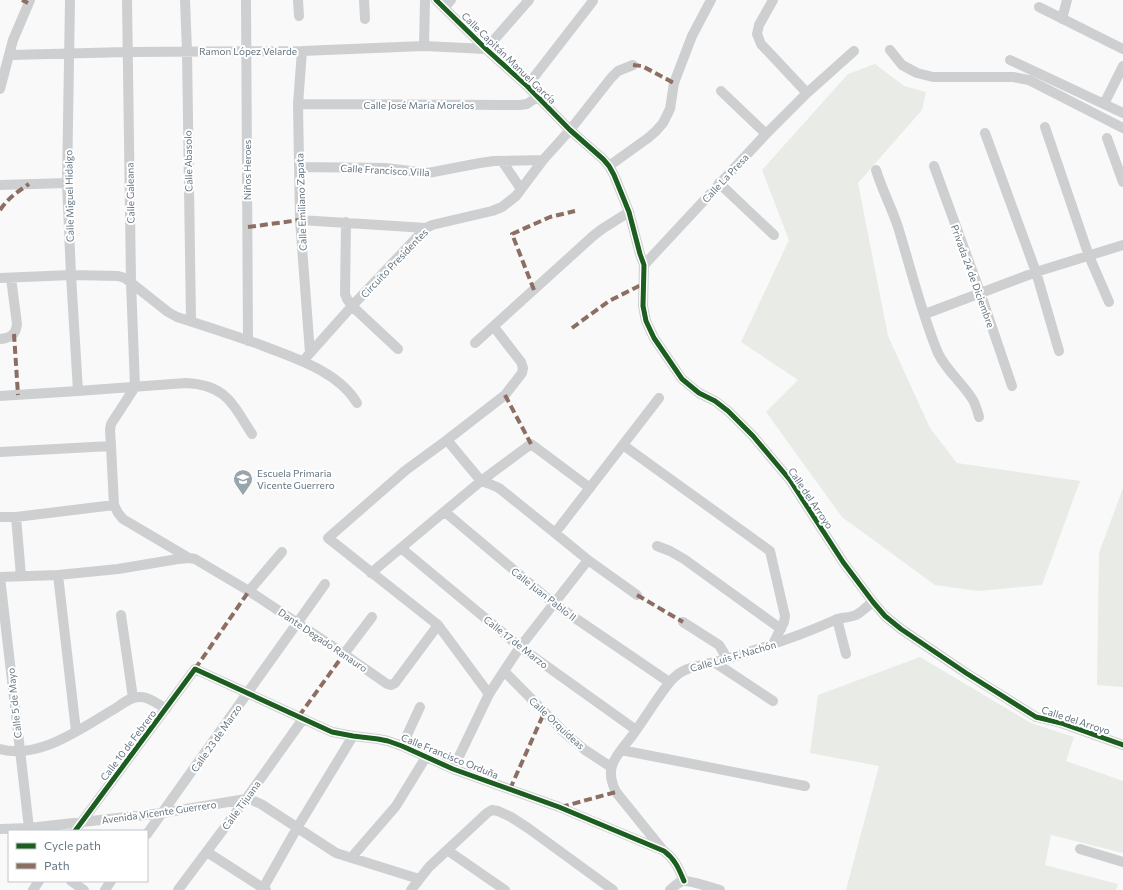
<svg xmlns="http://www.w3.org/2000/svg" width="1123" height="890" font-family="Commissioner,sans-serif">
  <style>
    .green { fill: #e8ebe6 }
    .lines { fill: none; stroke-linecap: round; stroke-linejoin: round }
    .minor { stroke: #cecfd0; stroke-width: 10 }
    .quiet { stroke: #8d6e63; stroke-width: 4; stroke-dasharray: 8 4; stroke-linecap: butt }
    .cycleway-casing { stroke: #fff; stroke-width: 8 }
    .cycleway { stroke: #1b5e20; stroke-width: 5 }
    .labels { text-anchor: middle; stroke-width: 4; stroke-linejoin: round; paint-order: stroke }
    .street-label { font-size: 10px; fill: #657683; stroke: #fff }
    .poi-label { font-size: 10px; fill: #657683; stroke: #fff; text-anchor: start }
  </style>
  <rect width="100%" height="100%" fill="#f9f9f9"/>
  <path class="green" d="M 875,64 L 904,86 L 926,92 L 922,110 L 858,183 L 888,336 L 930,428 L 957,463 L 1080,481 L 1042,585 L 978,591 L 935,585 L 842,517 L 766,412 L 798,380 L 741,342 L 789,240 L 762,170 L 848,74 Z
    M 1123,488 L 1123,687 L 1097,685 L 1099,553 Z
    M 920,657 L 1031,723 L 1074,737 L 1066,761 L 1123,781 L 1123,853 L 1051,835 L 1045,865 L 1118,884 L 1116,890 L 846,890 L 879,766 L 810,753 L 818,695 Z"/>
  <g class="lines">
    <path class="minor" d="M 70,0 L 67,183 L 71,275 L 78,391
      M 127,0 L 131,282 L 135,387
      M 185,0 L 187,51 L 191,321
      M 246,0 L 248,341
      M 298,0 L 299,16
      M 364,0 L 365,19
      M 436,0 L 486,49 L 527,86 L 570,130 L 603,159 L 609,166 L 614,175 L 629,212 L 640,254 L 644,265 L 643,306 L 646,321 L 654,338 L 682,379 L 699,393 L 715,401 L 728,411 L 753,436 L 790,480 L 843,562 L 873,602 L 885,616 L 901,629 L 966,673 L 1036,717 L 1061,723 L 1123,745
      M 773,0 L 759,25 L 757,34 L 761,44 L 807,93
      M 1039,7 L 1123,49
      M 444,8 L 451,0
      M 1062,19 L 1067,0
      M 424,46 L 425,0
      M 890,50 L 902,65 L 917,73 L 933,77 L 1013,77 L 1029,80 L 1123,128
      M 302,51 L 298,104 L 300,220 L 310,353
      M 10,55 L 127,52 L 302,51 L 424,46 L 486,49 L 529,0
      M 1010,60 L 1123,113
      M 527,86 L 593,1
      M 0,89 L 13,40 L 30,0
      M 721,91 L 766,134
      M 298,104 L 520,105 L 527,104 L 537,97
      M 1104,104 L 1123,66
      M 1045,127 L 1089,256 L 1109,302
      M 985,133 L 1036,272 L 1059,351
      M 1107,138 L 1123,182
      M 502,161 L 521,189
      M 609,166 L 648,138 L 656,131 L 663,123 L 670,109 L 674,83 L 692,36 L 711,0
      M 934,166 L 980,292 L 1012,386
      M 299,167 L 385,168 L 428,173 L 480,163 L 494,161 L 543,160
      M 876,170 C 882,190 892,208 898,227 C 911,269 921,312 938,353 C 947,372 965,385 974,402 C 976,407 978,412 979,417
      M 719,183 L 774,235
      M 0,185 L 67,183
      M 300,220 L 426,228
      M 346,222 L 345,294 L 347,299 L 352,306 L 398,349
      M 644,265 L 766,134 L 807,93 L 854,51
      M 0,278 L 71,275 L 118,276 L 125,278 L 168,312 L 177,317 C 205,326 233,335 261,345 C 294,358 338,371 357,403
      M 925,314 L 1036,272 L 1123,245
      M 0,339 C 10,338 16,335 17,324 L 11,278
      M 475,343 L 593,236 L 602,229 L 629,212
      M 303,361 L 352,306 L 421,233 L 426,228 L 432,225 L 492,211 L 502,207 L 516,196 L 543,160 L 570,130 L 611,78 L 618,71 L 633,65
      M 135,387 L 111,424 L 110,430 L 111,446 L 114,505 L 118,513 L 123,519 L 189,558
      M 0,396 L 78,391 L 186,383 C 226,385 232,403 252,434
      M 447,440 L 481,481 L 490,484 L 499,488 L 555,533 L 588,560 L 637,595
      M 623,445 L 770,551 L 785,616 L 784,622 L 773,644
      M 0,452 L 111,446
      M 445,512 L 553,603 L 669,682
      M 0,517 L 16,517 L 114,505
      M 16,517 L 21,576
      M 555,533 L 659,398
      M 657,546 L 670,551 L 684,559 L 781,629
      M 401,548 L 520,647 L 636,730
      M 371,573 L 481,481 L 531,444 L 590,488
      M 58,575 L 76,731
      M 0,577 L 58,575 L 118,569 L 178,559 L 189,558 L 195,559 L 249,591 L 344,654 L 387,684 L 391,685 L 395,683 L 438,625
      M 0,577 L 29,828
      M 249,591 L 282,552
      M 121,615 L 133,698
      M 837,619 L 846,654
      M 683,622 L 719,645 L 724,653 L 725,659
      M 344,654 L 372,617
      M 714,662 L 773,701
      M 504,671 L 566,734 L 585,750 L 611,767
      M 489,694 L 438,625 L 328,538 L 406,470 L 447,440 L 505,395 L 522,373 L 523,368 L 521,362 L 494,327
      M 402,746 L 420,707
      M 0,749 C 40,760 83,727 116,708 C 123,703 132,696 141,697 C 150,697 159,705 166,709
      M 621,750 L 805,786
      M 453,769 L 489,694 L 504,671 L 520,647 L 588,560
      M 0,829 L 29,828 L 162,813 L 246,799 L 254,801 L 261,804 L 336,853 L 419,879
      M 75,831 L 195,669 L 332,732 L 353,736 L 378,739 L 388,741 L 402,746 L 453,769 L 559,807 L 664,851 C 675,859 679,869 684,881
      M 147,834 L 325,584
      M 662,849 L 616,792 C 603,766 617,756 632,736 C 641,724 649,711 658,698 C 664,690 669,681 677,675 C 689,665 711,664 726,659 C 763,648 800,636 835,620 C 841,617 849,618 856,615 C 862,612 867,606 873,602
      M 1080,849 L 1123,862
      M 447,850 L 505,890
      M 207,852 L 266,890
      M 351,858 L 396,806 L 426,757
      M 71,881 L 84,890
      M 33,890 L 39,881
      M 105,890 L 111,881
      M 178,890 L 246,799 L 303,719
      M 262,890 L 297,828 L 353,736
      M 411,890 L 429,867 L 487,813 L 492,810 L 498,811 L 511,817 L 528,828 L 613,890
      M 670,890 C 674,887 678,882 683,881 C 691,880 712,888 720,890"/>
    <path class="quiet" d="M 22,0 L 28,3
      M 633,65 L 642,66 L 674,83
      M 0,210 C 9,197 16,193 29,184
      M 248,227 L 300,220
      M 534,290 L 512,234 L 550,217 L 575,211
      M 572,328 L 609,301 L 643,284
      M 14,334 L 18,395
      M 505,395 L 531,444
      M 637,595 L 683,622
      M 195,669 L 249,591
      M 299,716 L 344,654
      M 510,789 L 544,713
      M 561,807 L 616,792"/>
    <defs>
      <path id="cycleway" d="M 436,0 L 486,49 L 527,86 L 570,130 L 603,159 L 609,166 L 614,175 L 629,212 L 640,254 L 644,265 L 643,306 L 646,321 L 654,338 L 682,379 L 699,393 L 715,401 L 728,411 L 753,436 L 790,480 L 843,562 L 873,602 L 885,616 L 901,629 L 966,673 L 1036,717 L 1061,723 L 1123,745
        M 75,831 L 195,669 L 332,732 L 353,736 L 378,739 L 388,741 L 402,746 L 453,769 L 559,807 L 664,851 C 675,859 679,869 684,881"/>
    </defs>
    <use href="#cycleway" class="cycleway-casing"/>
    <use href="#cycleway" class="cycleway"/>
  </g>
  <defs>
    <symbol id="school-pin" viewBox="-11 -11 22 30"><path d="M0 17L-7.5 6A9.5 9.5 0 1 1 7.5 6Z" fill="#99a4ac" stroke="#fff"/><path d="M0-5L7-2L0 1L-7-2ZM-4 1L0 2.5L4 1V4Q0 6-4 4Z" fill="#fff"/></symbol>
  </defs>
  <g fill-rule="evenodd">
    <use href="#school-pin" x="232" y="468" width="22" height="30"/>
  </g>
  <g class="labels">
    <g class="street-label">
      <text x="248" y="55">Ramon López Velarde</text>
      <text transform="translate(509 58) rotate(44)" y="4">Calle Capitán Manuel García</text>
      <text x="419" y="109">Calle José María Morelos</text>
      <text transform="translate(188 161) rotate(-91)" y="4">Calle Abasolo</text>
      <text transform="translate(247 170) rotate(-90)" y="4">Niños Heroes</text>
      <text transform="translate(385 170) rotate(3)" y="4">Calle Francisco Villa</text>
      <text transform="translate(725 178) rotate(-47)" y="4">Calle La Presa</text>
      <text transform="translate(130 193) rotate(-91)" y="4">Calle Galeana</text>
      <text transform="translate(69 196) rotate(-91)" y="4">Calle Miguel Hidalgo</text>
      <text transform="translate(301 202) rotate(-92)" y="4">Calle Emiliano Zapata</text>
      <text transform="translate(394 263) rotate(-46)" y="4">Circuito Presidentes</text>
      <text transform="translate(973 276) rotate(70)" y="4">Privada 24 de Diciembre</text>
      <text transform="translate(811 498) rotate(56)" y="4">Calle del Arroyo</text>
      <text transform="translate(544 594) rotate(38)" y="4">Calle Juan Pablo II</text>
      <text transform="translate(323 640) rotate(34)" y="4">Dante Degado Ranauro</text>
      <text transform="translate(516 642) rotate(38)" y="4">Calle 17 de Marzo</text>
      <text transform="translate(733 656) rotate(-16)" y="4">Calle Luis F. Nachón</text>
      <text transform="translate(14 703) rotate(-96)" y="4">Calle 5 de Mayo</text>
      <text transform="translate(1076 720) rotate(18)" y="4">Calle del Arroyo</text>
      <text transform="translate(557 723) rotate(43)" y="4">Calle Orquídeas</text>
      <text transform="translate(216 738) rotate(-55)" y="4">Calle 23 de Marzo</text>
      <text transform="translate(128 745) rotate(-53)" y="4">Calle 10 de Febrero</text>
      <text transform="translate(450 756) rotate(22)" y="4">Calle Francisco Orduña</text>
      <text transform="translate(241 805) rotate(-54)" y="4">Calle Tijuana</text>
      <text transform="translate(159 812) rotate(-8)" y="4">Avenida Vicente Guerrero</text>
    </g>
    <g class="poi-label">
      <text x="257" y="477">Escuela Primaria<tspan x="257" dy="12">Vicente Guerrero</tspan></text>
    </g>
  </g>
  <rect x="8" y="830" width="140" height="52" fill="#ffffff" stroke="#c1c8cd"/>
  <rect x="16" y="843" width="20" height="6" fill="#1b5e20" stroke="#c1c8cd"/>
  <text x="44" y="850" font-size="12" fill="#657683">Cycle path</text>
  <rect x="16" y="863" width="20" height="6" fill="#8d6e63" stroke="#c1c8cd"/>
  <text x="44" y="870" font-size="12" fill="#657683">Path</text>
</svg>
